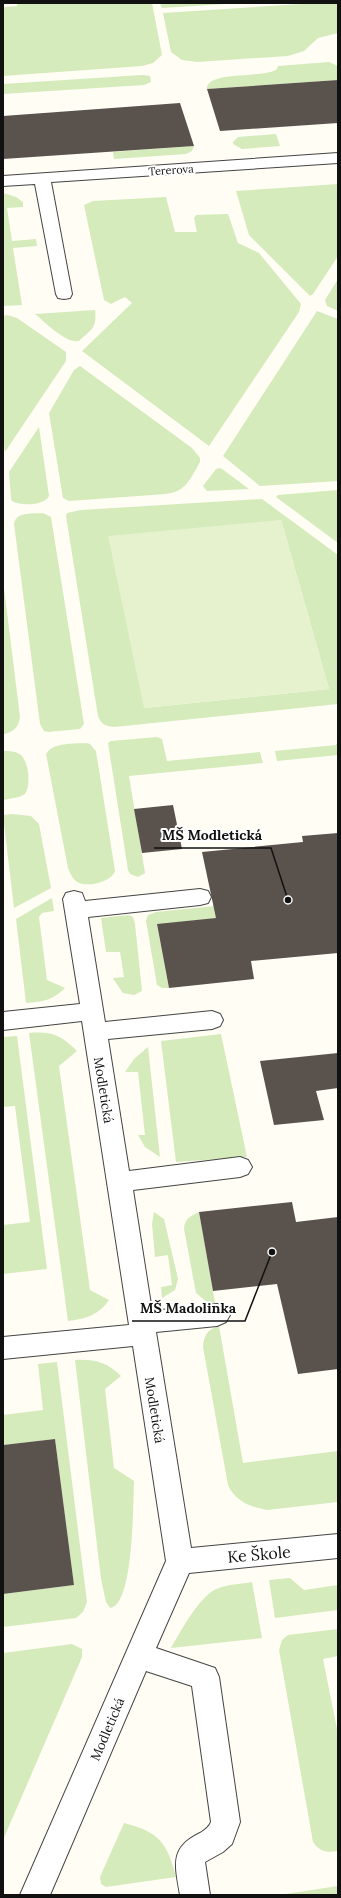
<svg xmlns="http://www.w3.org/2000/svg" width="341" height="1898" font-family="Lora,serif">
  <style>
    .green { fill: #d5ebbc; fill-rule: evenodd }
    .pitch { fill: #e6f2ce }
    .building { fill: #5a524d }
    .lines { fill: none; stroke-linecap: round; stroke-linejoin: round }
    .minor-casing { stroke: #444; stroke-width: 2 }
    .minor { fill: #fff; fill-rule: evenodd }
    .labels { text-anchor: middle; stroke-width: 4; stroke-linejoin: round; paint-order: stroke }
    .far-street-label { font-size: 11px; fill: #111; stroke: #fff }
    .street-label { font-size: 13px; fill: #111; stroke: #fff }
    .near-street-label { font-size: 16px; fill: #111; stroke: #fff }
    .leader { fill: none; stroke: #111; stroke-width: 1.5 }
    .callout-dot { fill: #111; stroke: #fff; stroke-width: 1.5 }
    .callout-label { font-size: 14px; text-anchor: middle; font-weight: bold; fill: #111; stroke: #fff; stroke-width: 4; stroke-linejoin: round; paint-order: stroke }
  </style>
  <rect width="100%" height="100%" fill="#fffdf4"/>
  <path class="green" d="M 17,3 L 152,3 L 162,55 L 153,63 L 142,66 L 3,76 L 3,9 L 5,7 L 17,6 Z
    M 160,3 L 243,3 L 162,8 Z
    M 317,3 L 338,3 L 338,33 L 318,38 L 304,51 L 288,56 L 197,62 L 182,60 L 171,52 L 163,13 Z
    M 329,62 L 338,66 L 338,80 L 207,89 C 206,70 265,79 277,69 L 278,66 Z
    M 142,75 L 150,76 L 151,82 L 144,85 L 3,94 L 3,84 Z
    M 276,134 L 280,146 L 242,149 L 233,144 L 233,142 L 238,137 Z
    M 194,146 L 192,151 L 186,154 L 114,159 L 113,152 Z
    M 338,184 L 338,256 L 313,294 L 310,296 L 249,235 L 236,191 Z
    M 3,193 L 16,197 L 23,202 L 23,207 L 7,208 L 12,241 L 36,239 L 37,246 L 13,248 L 22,305 L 3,306 Z
    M 166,197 L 175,232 L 197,232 L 194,218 L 196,215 L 228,214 L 238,243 L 259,253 L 301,304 L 299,312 L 209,446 L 82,351 L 132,303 L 125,297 L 111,304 L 104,300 L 84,205 L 93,201 Z
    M 338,279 L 338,311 L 327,306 L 325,300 Z
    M 95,310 C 97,329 91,329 79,341 C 66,344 45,322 35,314 Z
    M 317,311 L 338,319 L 338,481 L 260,486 L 223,456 Z
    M 7,315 L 17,318 L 66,352 L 66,361 L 5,452 L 3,438 L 3,316 Z
    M 80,366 L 192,448 L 200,458 L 200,462 C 190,479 187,491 166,494 L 69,501 L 63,498 L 49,413 L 74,370 Z
    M 39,427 L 49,496 C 44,506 21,506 12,501 L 11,499 L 9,472 Z
    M 220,468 L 222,469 L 249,489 L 207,491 L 203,486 L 216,469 Z
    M 338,490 L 338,543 L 276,497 L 278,495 Z
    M 262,499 L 338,555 L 338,704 L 114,727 C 105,726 101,724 98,716 L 66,516 L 67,513 L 81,510 ZM 281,520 L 329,689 L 144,708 Z
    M 43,513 L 51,517 L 84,724 L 80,729 L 48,732 L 44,731 L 40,724 L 14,524 C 16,511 33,514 43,513 Z
    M 3,580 L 20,717 C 19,727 13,733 3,734 Z
    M 157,737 L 162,739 L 167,761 L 260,752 L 263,763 L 129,776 L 145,873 L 138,877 L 130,874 L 128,870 L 108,743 L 111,741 Z
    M 338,741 L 338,755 L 277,761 L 275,751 L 336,745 Z
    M 86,743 L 90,744 L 96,751 L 115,871 C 111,882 90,887 79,883 C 73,880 71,875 68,868 L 46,754 C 53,742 74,744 86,743 Z
    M 3,751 C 9,751 16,751 21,755 C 29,763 31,785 25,794 L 19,797 L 3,800 Z
    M 12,814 L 31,816 L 39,824 L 51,888 L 14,908 L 3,815 Z
    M 52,898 L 54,911 L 42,913 L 39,917 L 47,980 L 65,988 C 53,1000 43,1002 26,1003 L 16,919 Z
    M 224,905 L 227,917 L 157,925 L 169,988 L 162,988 L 157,985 L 146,921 L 148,915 L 156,912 Z
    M 129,915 L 133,917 L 135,924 L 142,991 L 134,995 L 123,993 L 114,980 L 113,978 L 124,977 L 120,952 L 106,952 L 101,918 Z
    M 29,1033 C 52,1031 61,1035 77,1051 L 59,1066 L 90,1290 L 109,1300 C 99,1315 85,1319 68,1321 Z
    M 221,1034 L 247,1157 L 176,1162 L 161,1041 Z
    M 17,1036 L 47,1269 L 3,1274 L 3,1225 L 30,1222 L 15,1106 L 3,1107 L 3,1037 Z
    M 148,1047 L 160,1157 L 145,1147 L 138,1135 L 145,1135 L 138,1072 L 125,1072 L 134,1059 Z
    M 154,1212 L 164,1219 L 178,1279 L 175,1290 L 162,1298 L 161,1287 L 172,1285 L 168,1255 L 155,1257 L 152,1224 Z
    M 199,1212 L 213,1291 L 215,1303 L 207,1302 L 196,1293 L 184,1229 C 184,1220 191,1215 199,1212 Z
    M 219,1326 L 243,1463 L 338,1451 L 338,1502 L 267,1510 C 250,1507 235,1501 228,1485 L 203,1347 C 204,1335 207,1330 219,1326 Z
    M 75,1360 C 94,1359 107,1362 121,1376 L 105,1389 L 114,1468 L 134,1481 C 133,1501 134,1606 110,1608 L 106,1602 L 101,1579 Z
    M 57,1362 L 87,1602 L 83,1612 L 76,1618 L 3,1627 L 3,1594 L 74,1585 L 55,1439 L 3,1445 L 3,1415 L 43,1410 L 38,1364 Z
    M 290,1578 L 304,1590 L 338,1585 L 338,1610 L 275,1618 L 269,1580 Z
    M 252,1582 L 262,1638 L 171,1648 C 181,1631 200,1594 219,1588 C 229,1584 242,1584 252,1582 Z
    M 338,1629 L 338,1656 L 323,1659 L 338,1734 L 338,1851 C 327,1853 320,1852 313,1842 L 279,1650 L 282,1640 L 288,1635 Z
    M 72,1644 L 82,1649 L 82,1657 L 3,1840 L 3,1653 Z
    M 124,1823 C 159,1832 167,1842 176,1877 L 106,1887 L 101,1884 L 100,1877 Z
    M 338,1886 L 338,1895 L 279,1895 Z"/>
  <path class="pitch" d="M 281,520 L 329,689 L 144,708 L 108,536 Z"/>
  <path class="building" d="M 338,80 L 338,123 L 220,131 L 207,89 Z
    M 180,103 L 194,146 L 3,159 L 3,116 Z
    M 173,805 L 182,849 L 142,853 L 134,809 Z
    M 338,833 L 338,953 L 251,961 L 254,979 L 169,988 L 157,924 L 216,918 L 202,852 L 303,842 L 302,836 Z
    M 338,1053 L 338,1088 L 316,1091 L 324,1120 L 274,1125 L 260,1061 Z
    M 292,1202 L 296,1222 L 338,1217 L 338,1369 L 298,1374 L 277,1284 L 213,1291 L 199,1212 Z
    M 55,1439 L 74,1585 L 3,1594 L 3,1445 Z"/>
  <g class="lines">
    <defs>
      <path id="minor" d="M 338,153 L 338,163 L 51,182 L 72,294 L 70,298 L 64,299 L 58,298 L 56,294 L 35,184 L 3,186 L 3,176 Z
        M 200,889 L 208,891 L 211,897 L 208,903 L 200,905 L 88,917 L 105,1022 L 212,1011 L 220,1014 L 223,1020 L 220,1026 L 212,1029 L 108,1039 L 129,1171 L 240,1157 L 248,1160 L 252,1167 L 248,1174 L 240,1177 L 133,1190 L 152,1311 L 217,1304 L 226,1308 L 230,1315 L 226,1322 L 217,1326 L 156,1332 L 191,1548 L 338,1534 L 338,1558 L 189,1573 L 156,1648 L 215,1668 L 219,1677 L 240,1822 L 232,1844 L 223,1852 L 205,1862 L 210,1895 L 180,1895 C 175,1865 169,1848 200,1833 C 205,1830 209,1827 211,1822 L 192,1686 L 146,1671 L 50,1895 L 20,1895 L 166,1561 L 133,1346 L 3,1359 L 3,1337 L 129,1325 L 82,1021 L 3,1030 L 3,1012 L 80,1004 L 63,899 L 66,893 L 74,891 L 82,893 L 85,901 Z"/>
    </defs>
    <use href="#minor" class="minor-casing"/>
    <use href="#minor" class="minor"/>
  </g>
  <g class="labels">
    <g class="far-street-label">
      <text transform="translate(171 170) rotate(-4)" y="4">Tererova</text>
    </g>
    <g class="street-label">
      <text transform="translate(104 1090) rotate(81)" y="5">Modletická</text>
      <text transform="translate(155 1410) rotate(81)" y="5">Modletická</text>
      <text transform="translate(107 1729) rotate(-67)" y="5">Modletická</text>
    </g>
    <g class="near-street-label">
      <text transform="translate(259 1554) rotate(-5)" y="6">Ke Škole</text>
    </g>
  </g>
  <path class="leader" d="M288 900L271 848H154M272 1252L245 1321H132"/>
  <g class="callout-dot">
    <circle cx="288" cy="900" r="4"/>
    <circle cx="272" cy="1252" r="4"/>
  </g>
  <g class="callout-label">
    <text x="212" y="840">MŠ Modletická</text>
    <text x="188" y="1313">MŠ Madolinka</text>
  </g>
  <rect width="341" height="1898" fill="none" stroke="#111111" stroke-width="8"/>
</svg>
